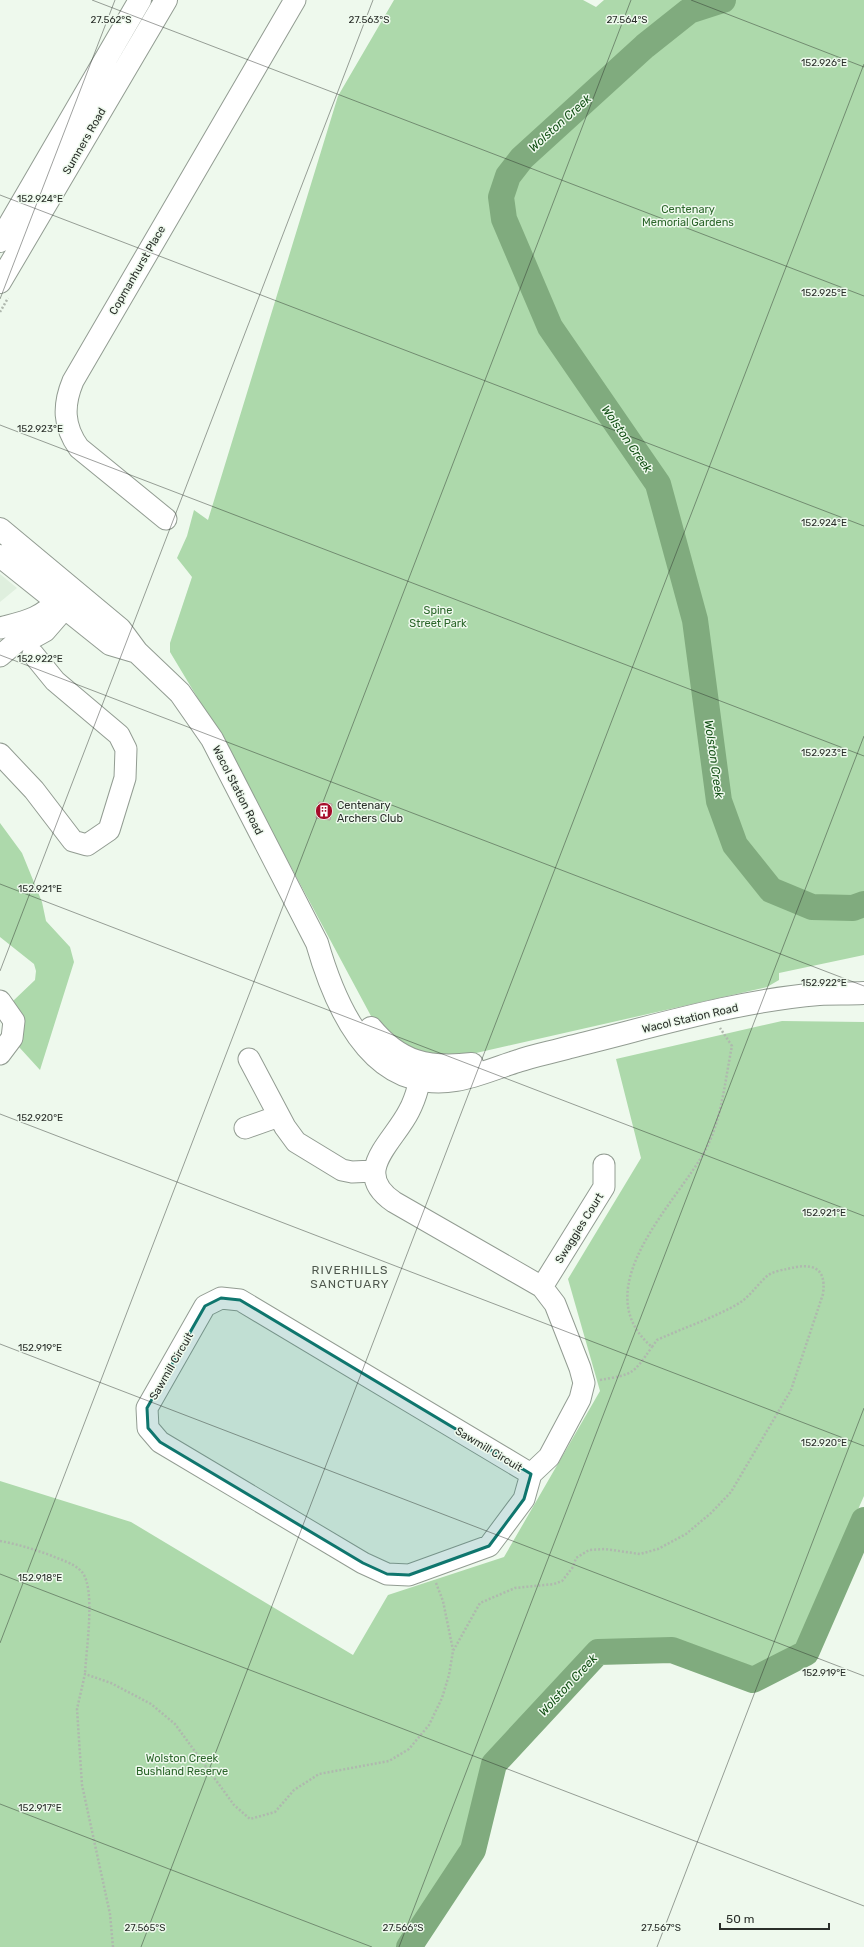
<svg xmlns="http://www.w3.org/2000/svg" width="864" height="1947" font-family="Rubik,sans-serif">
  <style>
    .built { fill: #dfefde }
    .green { fill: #add9ab }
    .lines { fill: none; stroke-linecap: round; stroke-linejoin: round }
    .river { stroke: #80ab7e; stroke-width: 26 }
    .building { fill: #f9cfcd; stroke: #ad9c9c }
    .minor-casing { stroke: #929c92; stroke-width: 23 }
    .major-casing { stroke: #929c92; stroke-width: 24 }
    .path { stroke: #afb8ae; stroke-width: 2.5; stroke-dasharray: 2 2; stroke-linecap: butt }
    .minor { stroke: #fff; stroke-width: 21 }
    .major { stroke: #fff; stroke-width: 22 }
    .marked { fill: #0f766e; fill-opacity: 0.2; stroke: #0f766e; stroke-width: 3; stroke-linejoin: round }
    .ticks { fill: none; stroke: #2a2f2a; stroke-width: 1; stroke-opacity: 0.45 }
    .labels { text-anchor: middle; stroke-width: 3; stroke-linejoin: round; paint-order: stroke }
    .street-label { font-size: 11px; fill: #2a2f2a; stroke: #eef9ed }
    .park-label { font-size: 11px; fill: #2c662b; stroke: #eef9ed }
    .poi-label { font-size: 11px; fill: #2a2f2a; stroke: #eef9ed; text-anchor: start }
    .water-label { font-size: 12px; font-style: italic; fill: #145116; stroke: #eef9ed }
    .neighbourhood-label { font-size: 12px; letter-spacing: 1px; fill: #4e574d; stroke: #eef9ed }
    .ticks-label { font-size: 10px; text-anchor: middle; fill: #2a2f2a; stroke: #eef9ed; stroke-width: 3; stroke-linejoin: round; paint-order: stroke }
  </style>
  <rect width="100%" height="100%" fill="#eef9ed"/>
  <path class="built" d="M 0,574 L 17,588 L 0,602 Z"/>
  <path class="green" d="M 394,0 L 583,0 L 596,7 L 604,0 L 864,0 L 864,955 L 779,973 L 779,980 L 767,987 L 476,1053 L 440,1059 L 409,1052 L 380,1028 L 371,1016 L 254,798 L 206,712 L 170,652 L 170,643 L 192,577 L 177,558 L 187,536 L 194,510 L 208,520 L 338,96 Z
    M 0,823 L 22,853 L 42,902 L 46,921 L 70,947 L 74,962 L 40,1070 L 19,1047 L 19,1012 L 13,1001 L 35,980 L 36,971 L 34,964 L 0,937 Z
    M 782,1021 L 864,1022 L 864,1496 L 798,1644 L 752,1671 L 671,1643 L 590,1643 L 486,1762 L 465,1849 L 396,1947 L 0,1947 L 0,1481 L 131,1522 L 353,1655 L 388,1595 L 504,1557 L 600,1391 L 568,1279 L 641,1158 L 616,1059 Z"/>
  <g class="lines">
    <path class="river" d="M 723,0 L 689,11 L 645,46 L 522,158 L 508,176 L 501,197 L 504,219 L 550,327 L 658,484 L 695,620 L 719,801 L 735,845 L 771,890 L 812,907 L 853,908 L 864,904
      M 409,1947 L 473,1850 L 494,1764 L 598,1652 L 672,1650 L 753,1680 L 806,1653 L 864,1520"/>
  </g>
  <path class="building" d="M 319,802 L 332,804 L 330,820 L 316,818 Z"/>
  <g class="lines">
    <defs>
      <path id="minor" d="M 166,519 L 79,448 C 63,426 63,405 73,381 L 295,0
        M 0,628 C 22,622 42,619 57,600
        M 0,656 L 20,639 L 36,636 L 45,631 L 58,616 L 74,592
        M 0,754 L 34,790 L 73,841 L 87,845 L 109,830 L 125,778 L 126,749 L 119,735 L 55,681 L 33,654
        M 0,1001 L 14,1021 L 12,1038 L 0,1054
        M 249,1059 L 285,1127 L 296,1142 L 342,1170 L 352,1172 L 374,1171
        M 423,1064 C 420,1080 417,1096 409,1111 C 393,1143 350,1172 394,1202 L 542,1287 L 555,1304 L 580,1368 L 584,1383 L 580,1399 L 549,1457 L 531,1474 L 524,1499 L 489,1546 L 409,1575 L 387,1574 L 363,1563 L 160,1442 L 148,1428 L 147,1408 L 205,1306 L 221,1298 L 240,1300 L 531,1474
        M 245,1128 L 279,1116
        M 542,1287 L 604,1187 L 604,1165"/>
      <path id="major" d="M 0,241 L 140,0
        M 0,282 L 166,0
        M 0,529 L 120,629 L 137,652 L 180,693 L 212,739 L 317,943 C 331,992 359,1063 413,1078 C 452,1089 482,1072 518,1061 C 535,1055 553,1052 570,1047 C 652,1027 735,1001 819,994 C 834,993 849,994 864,993
        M 0,556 L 110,644 L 137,652
        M 371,1028 C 400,1063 428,1069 472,1064"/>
    </defs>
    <use href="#minor" class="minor-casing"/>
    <use href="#major" class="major-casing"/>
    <path class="path" d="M 0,312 L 8,298
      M 600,1380 C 634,1374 632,1375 652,1347
      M 0,1541 C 17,1544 33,1549 50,1555 C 61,1560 74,1563 82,1572 C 96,1589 86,1650 85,1674
      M 436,1583 L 443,1601 L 453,1650
      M 113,1947 L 110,1914 L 82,1785 L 77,1709 L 85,1674 L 111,1683 L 151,1704 L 175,1724 L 234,1805 L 250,1819 L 275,1812 L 294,1790 L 319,1774 L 389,1761 L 409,1749 L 429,1725 L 442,1698 L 449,1675 L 453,1651 L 480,1603 L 515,1588 L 554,1584 L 562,1581 L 573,1567 L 576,1558 L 589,1550 L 605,1549 L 640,1554 L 658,1549 L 686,1534 L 711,1513 L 731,1492 L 791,1390 L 823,1294 C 827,1265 810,1263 787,1269 C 781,1270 772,1272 767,1276 C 756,1286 749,1298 736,1305 C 711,1319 683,1328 657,1340 L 652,1347 C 583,1288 678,1202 706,1149 C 722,1118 725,1080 732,1046 L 720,1028"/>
    <use href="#minor" class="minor"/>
    <use href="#major" class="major"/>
  </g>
  <path class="marked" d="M 221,1298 L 240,1300 L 531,1474 L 524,1499 L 489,1546 L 409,1575 L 387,1574 L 363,1563 L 160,1442 L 148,1428 L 147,1408 L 205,1306 Z"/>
  <path class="ticks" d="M 92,0 L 864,296M 691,0 L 864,67M 0,195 L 864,526M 0,299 L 115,0M 0,425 L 864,756M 0,655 L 864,986M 0,884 L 864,1216M 0,971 L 373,0M 0,1114 L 864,1446M 0,1344 L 864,1676M 0,1574 L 864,1906M 0,1643 L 631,0M 0,1804 L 372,1947M 141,1947 L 864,64M 399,1947 L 864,736M 657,1947 L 864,1408"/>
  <defs>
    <symbol id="building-disc" viewBox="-11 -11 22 22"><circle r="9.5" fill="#a60b29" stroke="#eef9ed"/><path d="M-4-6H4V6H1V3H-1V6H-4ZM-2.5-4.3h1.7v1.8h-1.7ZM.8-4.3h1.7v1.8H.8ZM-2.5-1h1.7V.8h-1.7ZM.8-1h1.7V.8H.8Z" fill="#fff"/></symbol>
  </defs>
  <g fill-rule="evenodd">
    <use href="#building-disc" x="314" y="801" width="20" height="20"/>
  </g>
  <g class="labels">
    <g class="street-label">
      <text transform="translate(84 141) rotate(-60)" y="4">Sumners Road</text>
      <text transform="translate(137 270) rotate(-60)" y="4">Copmanhurst Place</text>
      <text transform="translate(238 790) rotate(63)" y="4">Wacol Station Road</text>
      <text transform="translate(690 1018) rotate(-13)" y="4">Wacol Station Road</text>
      <text transform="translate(579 1228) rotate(-58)" y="4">Swaggies Court</text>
      <text transform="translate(171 1366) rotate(-60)" y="4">Sawmill Circuit</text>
      <text transform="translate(489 1449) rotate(31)" y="4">Sawmill Circuit</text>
    </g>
    <g class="park-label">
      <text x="688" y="213">Centenary<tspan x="688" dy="13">Memorial Gardens</tspan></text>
      <text x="438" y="614">Spine<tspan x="438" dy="13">Street Park</tspan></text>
      <text x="182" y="1762">Wolston Creek<tspan x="182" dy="13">Bushland Reserve</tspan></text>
    </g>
    <g class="poi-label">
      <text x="337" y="809">Centenary<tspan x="337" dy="13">Archers Club</tspan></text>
    </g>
    <g class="water-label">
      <text transform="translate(560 123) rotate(-42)" y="4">Wolston Creek</text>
      <text transform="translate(627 439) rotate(55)" y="4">Wolston Creek</text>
      <text transform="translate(714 759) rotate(82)" y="4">Wolston Creek</text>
      <text transform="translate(568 1685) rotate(-47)" y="4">Wolston Creek</text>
    </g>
    <g class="neighbourhood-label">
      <text x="350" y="1274">RIVERHILLS<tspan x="350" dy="14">SANCTUARY</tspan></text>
    </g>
  </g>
  <g class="ticks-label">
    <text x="111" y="23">27.562°S</text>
    <text x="369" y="23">27.563°S</text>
    <text x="627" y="23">27.564°S</text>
    <text x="824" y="66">152.926°E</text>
    <text x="40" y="202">152.924°E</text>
    <text x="824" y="296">152.925°E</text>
    <text x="40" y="432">152.923°E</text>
    <text x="824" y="526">152.924°E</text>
    <text x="40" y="662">152.922°E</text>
    <text x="824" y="756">152.923°E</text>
    <text x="40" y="892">152.921°E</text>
    <text x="824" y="986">152.922°E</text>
    <text x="40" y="1121">152.920°E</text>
    <text x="824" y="1216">152.921°E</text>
    <text x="40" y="1351">152.919°E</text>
    <text x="824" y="1446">152.920°E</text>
    <text x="40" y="1581">152.918°E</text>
    <text x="824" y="1676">152.919°E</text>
    <text x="40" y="1811">152.917°E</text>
    <text x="145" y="1931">27.565°S</text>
    <text x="403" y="1931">27.566°S</text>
    <text x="661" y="1931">27.567°S</text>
  </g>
  <path d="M720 1923v6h109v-6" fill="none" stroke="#2a2f2a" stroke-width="2"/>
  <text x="726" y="1923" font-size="12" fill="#2a2f2a" stroke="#eef9ed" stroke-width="3" paint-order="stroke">50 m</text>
</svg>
